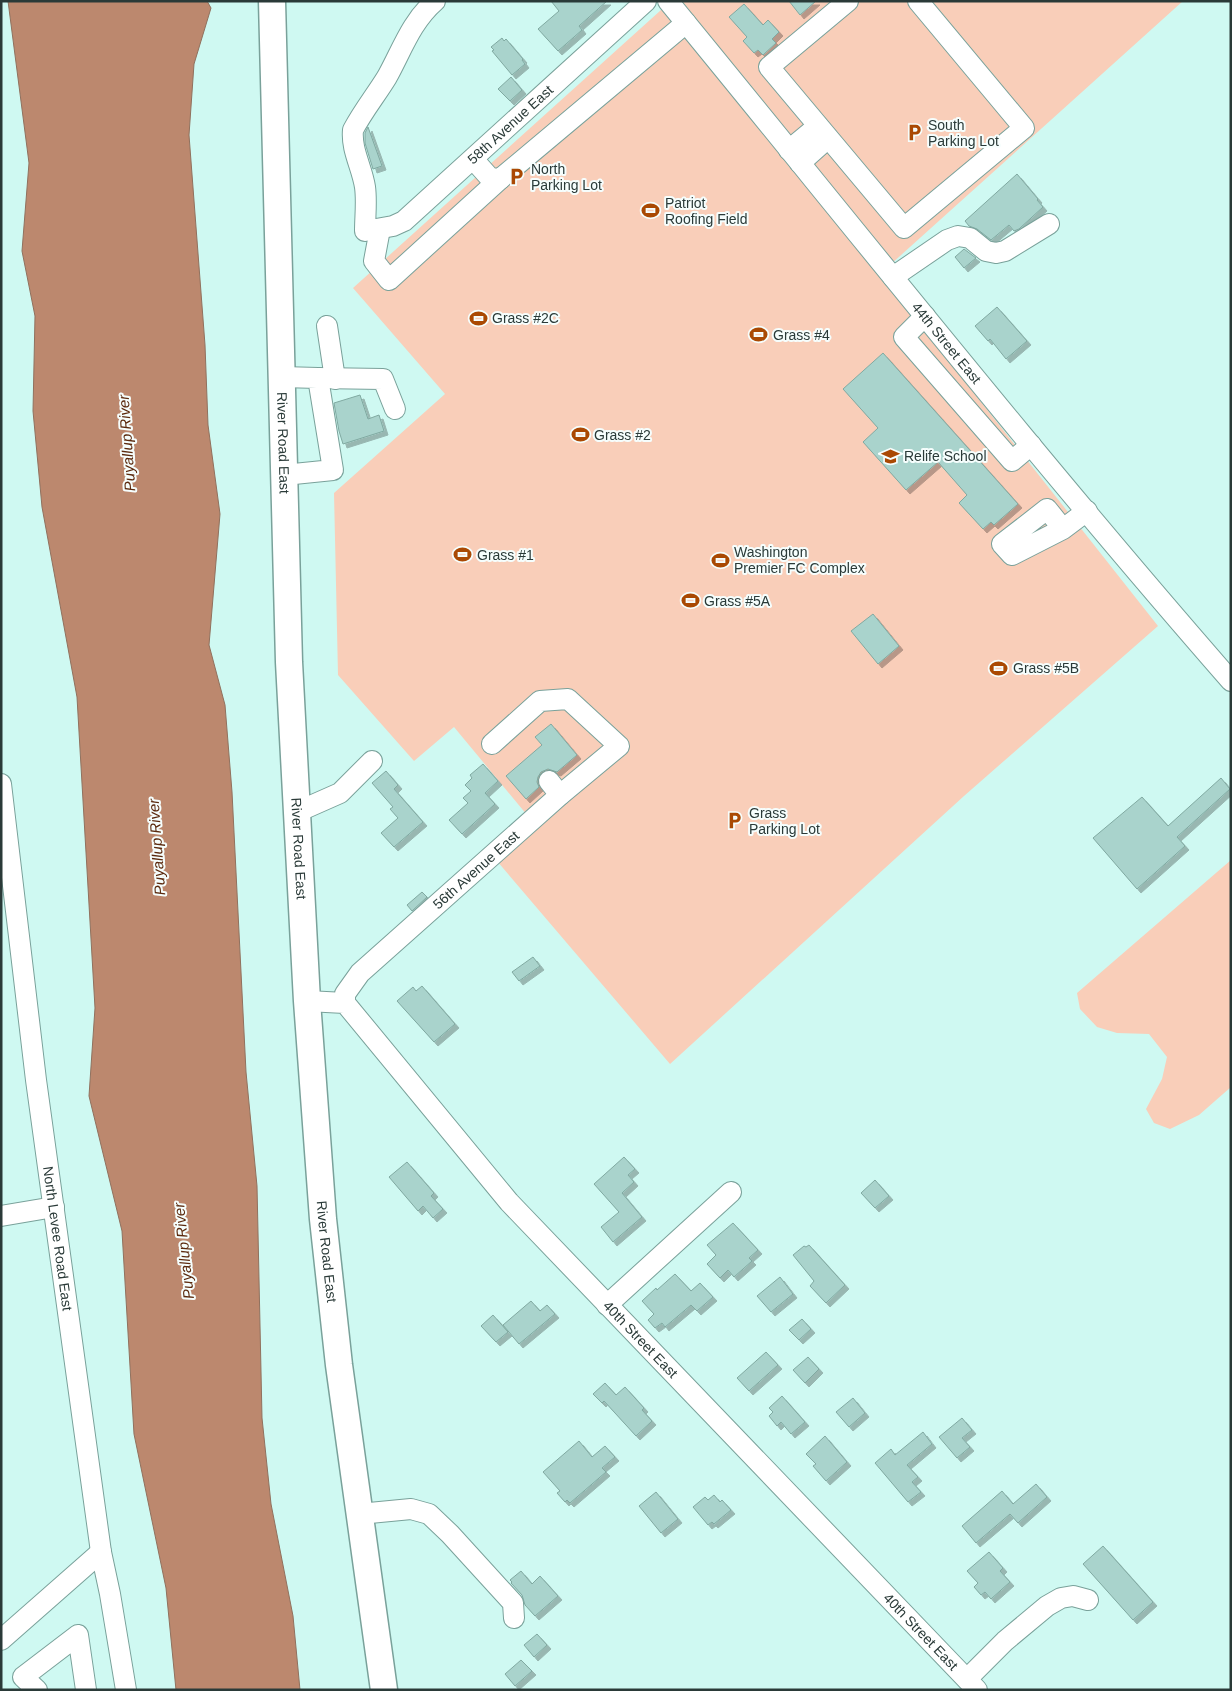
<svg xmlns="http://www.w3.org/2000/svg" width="1232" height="1691" font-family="Arial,sans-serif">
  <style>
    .green { fill: #f9ceb9 }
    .water { fill: #bc886e; stroke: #90715e }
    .building { fill: #a9d3cc; stroke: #80a9a1; filter: url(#shadow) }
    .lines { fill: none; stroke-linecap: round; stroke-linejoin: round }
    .minor-casing { stroke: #79a19a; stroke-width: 22 }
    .major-casing { stroke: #79a19a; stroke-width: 29 }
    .minor { stroke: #fff; stroke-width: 20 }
    .major { stroke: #fff; stroke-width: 26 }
    .labels { text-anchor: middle; stroke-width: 4; stroke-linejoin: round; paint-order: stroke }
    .street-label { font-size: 14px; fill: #2a3a38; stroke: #f6fefd }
    .poi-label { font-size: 14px; fill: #2a3a38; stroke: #f6fefd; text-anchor: start }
    .water-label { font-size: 15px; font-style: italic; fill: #5b290d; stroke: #f6fefd }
  </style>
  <defs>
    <filter id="shadow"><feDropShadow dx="4" dy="4" stdDeviation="0" flood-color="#0004"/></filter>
  </defs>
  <rect width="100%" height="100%" fill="#cff9f2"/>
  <path class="green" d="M 671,1 L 1183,1 L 880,274 L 1158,626 L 964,796 L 670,1064 L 497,861 L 537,827 L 454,727 L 414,761 L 338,675 L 334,493 L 445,394 L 353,288 Z
    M 1231,860 L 1231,1087 L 1199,1115 L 1170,1129 L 1154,1123 L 1146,1109 L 1162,1079 L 1167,1057 L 1149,1034 L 1117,1033 L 1097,1027 L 1080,1009 L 1077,993 Z"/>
  <path class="water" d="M 8,1 L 207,1 L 211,8 L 194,64 L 189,135 L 205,345 L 208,425 L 220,514 L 209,645 L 225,705 L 232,792 L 246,1072 L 257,1186 L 262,1418 L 271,1504 L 293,1616 L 300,1690 L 176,1690 L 166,1588 L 134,1434 L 122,1231 L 89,1096 L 95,1008 L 77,697 L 42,507 L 33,411 L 35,316 L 22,251 L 29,163 Z"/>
  <path class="building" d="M 551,1 L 607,1 L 579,26 L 582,30 L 558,51 L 538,29 L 559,11 Z
    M 789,1 L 816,1 L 800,15 Z
    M 744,4 L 763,25 L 768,20 L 779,32 L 772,39 L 776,43 L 763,55 L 758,50 L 754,53 L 743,41 L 747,37 L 729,17 Z
    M 502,38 L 504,41 L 506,39 L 523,59 L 522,60 L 525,64 L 512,75 L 492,51 L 494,50 L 491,47 Z
    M 511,77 L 522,90 L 510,101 L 498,89 Z
    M 368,127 L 382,166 L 373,169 L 365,143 L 365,133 Z
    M 1017,174 L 1038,199 L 1037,200 L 1043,207 L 1019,229 L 1014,231 L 1009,225 L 991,240 L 977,229 L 969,226 L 965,221 Z
    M 964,249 L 976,258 L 964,268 L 955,257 Z
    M 997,307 L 1027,341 L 1006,359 L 990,339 L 988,341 L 975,326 Z
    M 883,353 L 1018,504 L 994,525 L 991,522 L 983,529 L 959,503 L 967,495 L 938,462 L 906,490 L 863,442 L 878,428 L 843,389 Z
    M 360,395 L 368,419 L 379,415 L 384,431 L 343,444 L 339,431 L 334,403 Z
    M 873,614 L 899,646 L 878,664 L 851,631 Z
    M 551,724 L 577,755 L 557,772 L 548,769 L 541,772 L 538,777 L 537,782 L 539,787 L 526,799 L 506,776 L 542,745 L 535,737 Z
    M 483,764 L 498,781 L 485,793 L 495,804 L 462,834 L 449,820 L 468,803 L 463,798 L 471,791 L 465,785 L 472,778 L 470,775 Z
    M 386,771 L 398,785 L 394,789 L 423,822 L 394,847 L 381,833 L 398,818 L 390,809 L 393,807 L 372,783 Z
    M 1221,778 L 1230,789 L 1177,837 L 1185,846 L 1137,889 L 1093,838 L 1142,797 L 1168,826 Z
    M 422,892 L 427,897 L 412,911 L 407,905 Z
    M 533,957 L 540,966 L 519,981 L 512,972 Z
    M 422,986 L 455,1024 L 434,1042 L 397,1001 L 413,987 L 416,991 Z
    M 624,1157 L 635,1169 L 628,1175 L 634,1182 L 622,1193 L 642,1217 L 613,1242 L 601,1227 L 619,1212 L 594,1184 Z
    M 407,1162 L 434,1193 L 431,1196 L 443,1209 L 433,1218 L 423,1206 L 418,1211 L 389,1177 Z
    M 875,1180 L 889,1196 L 875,1208 L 861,1193 Z
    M 733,1223 L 758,1250 L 749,1258 L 752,1261 L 734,1277 L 728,1270 L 720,1278 L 707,1264 L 716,1255 L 707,1245 Z
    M 809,1245 L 845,1285 L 826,1303 L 810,1286 L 814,1281 L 793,1255 L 804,1246 L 806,1247 Z
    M 675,1274 L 691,1291 L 700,1283 L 713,1297 L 697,1311 L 691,1305 L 665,1327 L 662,1323 L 655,1328 L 648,1320 L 654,1314 L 642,1301 L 656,1288 L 657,1290 Z
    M 780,1277 L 793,1294 L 771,1312 L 757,1296 Z
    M 531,1301 L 540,1311 L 547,1305 L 555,1314 L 519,1344 L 503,1325 Z
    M 493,1315 L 508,1332 L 496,1342 L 481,1326 Z
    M 802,1319 L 811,1329 L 799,1340 L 789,1330 Z
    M 766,1352 L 778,1365 L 749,1391 L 737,1378 Z
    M 808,1357 L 819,1369 L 805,1383 L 793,1370 Z
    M 605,1383 L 616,1395 L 625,1387 L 644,1408 L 642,1410 L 652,1421 L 636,1436 L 604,1401 L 602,1403 L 593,1394 Z
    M 782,1396 L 805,1422 L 791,1434 L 781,1422 L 777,1426 L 769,1416 L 773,1412 L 769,1408 Z
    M 853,1398 L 865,1413 L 849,1427 L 836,1412 Z
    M 962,1418 L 972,1430 L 962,1438 L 970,1447 L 957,1458 L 939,1437 Z
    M 923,1432 L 932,1444 L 907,1465 L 918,1477 L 912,1482 L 921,1492 L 908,1502 L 875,1463 L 891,1449 L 895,1455 Z
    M 825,1436 L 847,1462 L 826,1481 L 813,1466 L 816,1464 L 806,1454 Z
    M 579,1441 L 592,1457 L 605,1446 L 615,1457 L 602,1468 L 606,1472 L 570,1503 L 567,1500 L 565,1502 L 557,1493 L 560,1491 L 543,1472 Z
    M 1036,1484 L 1047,1497 L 1018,1523 L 1010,1514 L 976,1543 L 962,1526 L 1002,1491 L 1013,1504 Z
    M 656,1492 L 678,1519 L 661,1533 L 639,1506 Z
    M 714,1495 L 720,1502 L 722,1500 L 731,1510 L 714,1524 L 712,1522 L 708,1525 L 693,1507 L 705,1497 L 708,1500 Z
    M 1103,1546 L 1153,1602 L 1133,1620 L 1083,1564 Z
    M 989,1552 L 1003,1568 L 1000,1571 L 1010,1582 L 991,1599 L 985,1592 L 981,1595 L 974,1587 L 978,1583 L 967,1571 Z
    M 521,1571 L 532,1584 L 540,1576 L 558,1596 L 535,1616 L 525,1605 L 522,1595 L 511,1583 L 512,1582 L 510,1580 Z
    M 537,1634 L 547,1645 L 534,1657 L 524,1645 Z
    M 521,1660 L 532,1671 L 515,1686 L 505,1674 Z"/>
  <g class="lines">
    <defs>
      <g id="minor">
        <path id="s1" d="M 435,1 C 411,22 402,50 387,77 C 376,95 363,111 353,130 C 351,150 362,167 365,187 C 367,201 365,217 365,231 L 393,226 L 404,221 L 646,1"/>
        <path id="s2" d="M 668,1 C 855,229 1037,459 1231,681"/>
        <path d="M 848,1 L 769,67 L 904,228 L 1024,128 L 918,1"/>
        <path d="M 789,150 L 818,126"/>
        <path d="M 473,159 L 490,178 L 500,179 L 686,23"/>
        <path d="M 800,163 L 828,138"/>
        <path d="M 380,229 L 374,261 L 389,280 L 500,179"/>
        <path d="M 893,277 L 947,240 L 958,236 L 970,238 L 986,251 L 996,253 L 1005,251 L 1049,224"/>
        <path d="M 925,316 L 904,337 L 1012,461 L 1031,445"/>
        <path d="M 327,326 L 335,379"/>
        <path d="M 282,377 L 318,378 L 333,470 L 284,475"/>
        <path d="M 318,378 L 383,379 L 395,409"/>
        <path d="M 1063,529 L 1047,509 L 1002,544 L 1012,555 L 1063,529 L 1087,511"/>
        <path d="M 549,781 L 560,795"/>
        <path id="s3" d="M 1,784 L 36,1080 L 101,1552 L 110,1594 L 126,1690"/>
        <path d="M 297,812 L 340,793 L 372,761"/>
        <path id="s4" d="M 307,1001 L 345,1003 L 509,1202 L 977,1690"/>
        <path id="s5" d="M 345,1003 L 345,994 L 360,973 L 560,795 L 619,746 L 568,699 L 540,701 L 492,744"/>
        <path d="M 1,1216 L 54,1207"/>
        <path d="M 607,1305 L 731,1192"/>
        <path d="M 359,1514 L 411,1509 L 429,1514 L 450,1534 L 513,1603 L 514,1618"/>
        <path d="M 1,1640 L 101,1552"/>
        <path d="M 967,1679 L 1005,1641 L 1047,1606 L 1061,1598 L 1073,1596 L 1088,1600"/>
        <path d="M 37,1690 L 23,1677 L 78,1635 L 86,1690"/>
      </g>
      <g id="major">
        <path id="s6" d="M 272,1 L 289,662 L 307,1001 L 323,1219 L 339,1365 L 384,1690"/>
      </g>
    </defs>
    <use href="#minor" class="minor-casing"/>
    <use href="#major" class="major-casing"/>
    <use href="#minor" class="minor"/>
    <use href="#major" class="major"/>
  </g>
  <defs>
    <symbol id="parking-bare" viewBox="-9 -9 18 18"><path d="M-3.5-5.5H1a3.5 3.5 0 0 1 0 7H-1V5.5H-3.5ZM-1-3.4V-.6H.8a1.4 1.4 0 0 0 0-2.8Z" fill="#aa4903" stroke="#f6fefd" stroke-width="2.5" paint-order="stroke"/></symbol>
    <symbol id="stadium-bare" viewBox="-9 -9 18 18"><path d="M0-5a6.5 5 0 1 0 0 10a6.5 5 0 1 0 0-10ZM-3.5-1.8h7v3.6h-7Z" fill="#aa4903" stroke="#f6fefd" stroke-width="2.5" paint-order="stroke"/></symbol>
    <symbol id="school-bare" viewBox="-9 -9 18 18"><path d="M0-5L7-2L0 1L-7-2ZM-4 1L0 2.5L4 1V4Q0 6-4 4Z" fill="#aa4903" stroke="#f6fefd" stroke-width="2.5" paint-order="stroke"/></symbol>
  </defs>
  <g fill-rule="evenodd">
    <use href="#parking-bare" x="902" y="120" width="25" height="25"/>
    <use href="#parking-bare" x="504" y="164" width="25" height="25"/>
    <use href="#stadium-bare" x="638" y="198" width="25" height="25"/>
    <use href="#stadium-bare" x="466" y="306" width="25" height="25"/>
    <use href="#stadium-bare" x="746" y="322" width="25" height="25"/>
    <use href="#stadium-bare" x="568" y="422" width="25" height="25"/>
    <use href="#school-bare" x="878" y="444" width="25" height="25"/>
    <use href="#stadium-bare" x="450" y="542" width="25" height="25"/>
    <use href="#stadium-bare" x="708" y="548" width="25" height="25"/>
    <use href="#stadium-bare" x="678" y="588" width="25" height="25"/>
    <use href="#stadium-bare" x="986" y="656" width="25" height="25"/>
    <use href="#parking-bare" x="722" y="808" width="25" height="25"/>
  </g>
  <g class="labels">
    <g class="street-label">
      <text dy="5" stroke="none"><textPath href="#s1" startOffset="440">58th Avenue East</textPath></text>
      <text dy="5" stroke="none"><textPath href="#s2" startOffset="441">44th Street East</textPath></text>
      <text dy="5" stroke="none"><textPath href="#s6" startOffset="442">River Road East</textPath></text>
      <text dy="5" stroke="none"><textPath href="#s6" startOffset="848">River Road East</textPath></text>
      <text dy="5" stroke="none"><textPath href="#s5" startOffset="190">56th Avenue East</textPath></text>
      <text dy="5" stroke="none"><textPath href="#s3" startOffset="458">North Levee Road East</textPath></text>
      <text dy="5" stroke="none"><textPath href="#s6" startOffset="1252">River Road East</textPath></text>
      <text dy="5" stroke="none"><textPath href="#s4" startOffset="486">40th Street East</textPath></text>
      <text dy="5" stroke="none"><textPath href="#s4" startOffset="891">40th Street East</textPath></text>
    </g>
    <g class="poi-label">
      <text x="928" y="130">South<tspan x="928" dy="16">Parking Lot</tspan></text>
      <text x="531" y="174">North<tspan x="531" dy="16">Parking Lot</tspan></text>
      <text x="665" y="208">Patriot<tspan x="665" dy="16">Roofing Field</tspan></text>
      <text x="492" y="323">Grass #2C</text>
      <text x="773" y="340">Grass #4</text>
      <text x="594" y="440">Grass #2</text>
      <text x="904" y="461">Relife School</text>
      <text x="734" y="557">Washington<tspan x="734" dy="16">Premier FC Complex</tspan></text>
      <text x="477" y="560">Grass #1</text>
      <text x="704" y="606">Grass #5A</text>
      <text x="1013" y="673">Grass #5B</text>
      <text x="749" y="818">Grass<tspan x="749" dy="16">Parking Lot</tspan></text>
    </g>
    <g class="water-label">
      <text transform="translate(127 443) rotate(-94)" y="5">Puyallup River</text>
      <text transform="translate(157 847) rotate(-94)" y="5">Puyallup River</text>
      <text transform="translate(184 1251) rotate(-96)" y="5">Puyallup River</text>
    </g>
  </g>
  <rect width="1232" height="1691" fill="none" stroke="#2a3a38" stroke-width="5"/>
</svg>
